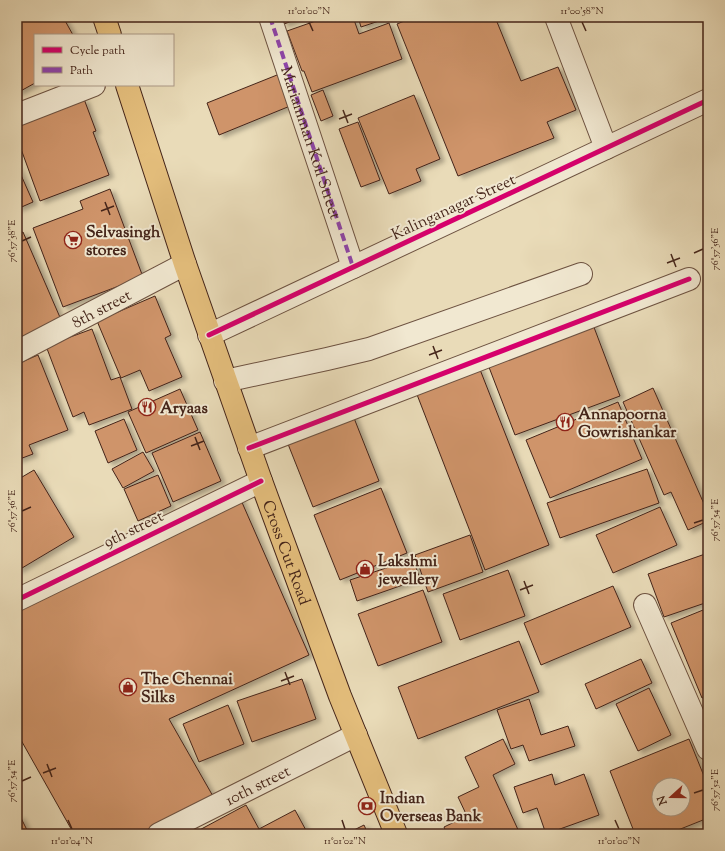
<svg xmlns="http://www.w3.org/2000/svg" width="725" height="851" font-family="'Sorts Mill Goudy',serif">
  <style>
    .building { fill: #cf946b; stroke: #442419; fill-rule: evenodd; filter: url(#shadow) }
    .lines { fill: none; stroke-linecap: round; stroke-linejoin: round }
    .minor-casing { stroke: #6d5241; stroke-width: 24 }
    .primary-casing { stroke: #442419; stroke-width: 24 }
    .minor { stroke: #f1e8d1; stroke-width: 22 }
    .primary { stroke: #e4be7c; stroke-width: 22 }
    .quiet { stroke: #8e44ad; stroke-width: 4; stroke-dasharray: 8 4; stroke-linecap: butt }
    .cycleway-casing { stroke: #f1e8d1; stroke-width: 8 }
    .cycleway { stroke: #d6006c; stroke-width: 5 }
    .ticks { fill: none; stroke: #442419; stroke-width: 1.5 }
    .labels { text-anchor: middle; stroke-width: 4; stroke-linejoin: round; paint-order: stroke }
    .street-label { font-size: 16px; fill: #442419; stroke: #f1e8d1 }
    .poi-label { font-size: 16px; font-weight: bold; fill: #442419; stroke: #f1e8d1; text-anchor: start }
    .neatline { fill: none; stroke: #442419; stroke-width: 1.5 }
    .ticks-label { font-size: 10px; text-anchor: middle; fill: #442419 }
  </style>
  <defs>
    <filter id="shadow"><feDropShadow dx="4.5" dy="2.5" stdDeviation="2" flood-color="#0004"/></filter>
  </defs>
  <rect width="100%" height="100%" fill="#e9dbb8"/>
  <filter id="stains"><feTurbulence type="fractalNoise" baseFrequency=".005" numOctaves="4"/><feColorMatrix values="0 0 0 0 .2 0 0 0 0 .09 0 0 0 0 .02 0 0 0 .5 -.17"/></filter>
  <radialGradient id="worn" r=".72"><stop offset=".6" stop-color="#630" stop-opacity="0"/><stop offset="1" stop-color="#630" stop-opacity=".3"/></radialGradient>
  <path class="building" d="M 17,17 L 63,17 L 73,35 L 35,35 L 35,83 L 17,93 Z
    M 282,17 L 303,17 L 284,24 Z
    M 327,17 L 353,17 L 359,34 L 389,23 L 402,59 L 312,92 L 304,71 L 302,71 L 287,31 Z
    M 358,17 L 391,17 L 361,27 Z
    M 414,17 L 471,17 L 473,21 L 484,17 L 495,17 L 521,81 L 558,67 L 576,110 L 547,122 L 554,138 L 458,176 L 397,24 Z
    M 282,73 L 295,104 L 219,135 L 207,103 Z
    M 323,90 L 333,116 L 321,121 L 311,95 Z
    M 414,95 L 440,159 L 416,169 L 421,181 L 389,194 L 358,118 Z
    M 84,99 L 96,131 L 93,132 L 109,175 L 40,201 L 17,138 L 17,124 Z
    M 358,122 L 380,180 L 361,187 L 339,129 Z
    M 17,166 L 33,202 L 17,209 Z
    M 110,189 L 143,277 L 63,307 L 33,228 L 83,209 L 80,201 Z
    M 23,232 L 62,322 L 17,342 L 17,234 Z
    M 155,296 L 171,335 L 165,338 L 182,377 L 149,391 L 140,370 L 121,378 L 97,321 Z
    M 592,322 L 620,396 L 515,435 L 487,362 Z
    M 92,329 L 111,380 L 120,377 L 132,409 L 89,425 L 84,412 L 73,417 L 46,346 Z
    M 38,355 L 68,430 L 29,445 L 33,454 L 17,460 L 17,364 Z
    M 479,367 L 549,545 L 485,570 L 416,392 Z
    M 653,388 L 708,513 L 708,521 L 688,530 L 671,492 L 664,495 L 623,402 Z
    M 180,389 L 198,430 L 146,453 L 128,412 Z
    M 618,402 L 642,459 L 550,498 L 526,440 Z
    M 352,413 L 379,481 L 313,507 L 286,439 Z
    M 124,419 L 137,450 L 108,463 L 95,431 Z
    M 200,432 L 221,481 L 173,502 L 152,453 Z
    M 143,452 L 154,471 L 123,488 L 112,469 Z
    M 647,469 L 659,503 L 560,538 L 547,503 Z
    M 34,470 L 74,537 L 17,571 L 17,480 Z
    M 158,475 L 171,506 L 138,521 L 124,489 Z
    M 381,488 L 407,553 L 340,580 L 314,515 Z
    M 237,491 L 309,655 L 169,719 L 218,805 L 159,834 L 74,834 L 17,733 L 17,600 Z
    M 660,507 L 677,545 L 613,573 L 596,535 Z
    M 470,535 L 483,572 L 428,592 L 415,555 Z
    M 708,553 L 708,602 L 664,617 L 648,574 Z
    M 413,559 L 420,579 L 357,601 L 350,580 Z
    M 508,570 L 525,616 L 460,640 L 443,594 Z
    M 613,586 L 631,627 L 541,665 L 524,623 Z
    M 423,590 L 442,642 L 378,666 L 358,614 Z
    M 708,608 L 708,696 L 702,698 L 671,623 Z
    M 519,641 L 539,692 L 418,739 L 398,687 Z
    M 641,659 L 652,683 L 596,709 L 585,684 Z
    M 302,679 L 316,719 L 252,742 L 237,701 Z
    M 649,688 L 671,735 L 638,751 L 616,704 Z
    M 529,699 L 541,735 L 568,726 L 575,746 L 529,761 L 523,745 L 511,749 L 497,710 Z
    M 228,705 L 244,744 L 199,762 L 183,724 Z
    M 503,739 L 515,764 L 493,775 L 520,834 L 447,834 L 444,827 L 467,816 L 458,797 L 479,787 L 465,757 Z
    M 689,739 L 708,786 L 708,818 L 668,834 L 635,834 L 610,771 ZM 659,785 L 683,785 L 683,809 L 659,809 Z
    M 552,774 L 555,785 L 584,774 L 599,815 L 546,834 L 537,808 L 523,813 L 514,787 Z
    M 246,805 L 259,829 L 295,810 L 308,834 L 192,834 Z
    M 20,816 L 29,834 L 17,834 L 17,817 Z
    M 364,825 L 368,834 L 346,834 Z"/>
  <g class="lines">
    <defs>
      <g id="minor">
        <path d="M 270,17 L 353,267"/>
        <path d="M 556,17 L 606,148"/>
        <path d="M 17,115 L 94,85"/>
        <path d="M 209,335 L 708,100"/>
        <path id="s1" d="M 17,352 L 185,264"/>
        <path d="M 225,381 L 327,359 L 369,349 L 581,274"/>
        <path d="M 249,448 L 689,279"/>
        <path d="M 17,600 L 261,481"/>
        <path d="M 645,605 L 708,749"/>
        <path id="s2" d="M 159,834 L 356,735"/>
      </g>
      <g id="primary">
        <path d="M 104,17 L 110,35"/>
        <path id="s3" d="M 127,85 L 185,264 L 261,481 L 340,696 L 396,834"/>
      </g>
    </defs>
    <use href="#minor" class="minor-casing"/>
    <use href="#primary" class="primary-casing"/>
    <use href="#minor" class="minor"/>
    <use href="#primary" class="primary"/>
    <path class="quiet" id="s4" d="M 270,17 L 353,267"/>
    <defs>
      <path id="cycleway" d="M 209,335 L 708,100
        M 249,448 L 689,279
        M 17,600 L 261,481"/>
    </defs>
    <use href="#cycleway" class="cycleway-casing"/>
    <use href="#cycleway" class="cycleway"/>
  </g>
  <path class="ticks" d="M 309,22 L 313,31M 582,22 L 586,31M 343,110 L 348,123M 339,119 L 352,114M 105,202 L 110,215M 101,211 L 114,206M 22,241 L 31,237M 694,253 L 703,249M 671,254 L 676,267M 667,263 L 680,258M 433,346 L 438,359M 429,355 L 442,350M 195,437 L 200,450M 191,446 L 204,441M 22,511 L 31,507M 694,523 L 703,520M 524,581 L 529,594M 520,590 L 533,585M 285,672 L 290,685M 281,681 L 294,676M 47,764 L 52,777M 43,773 L 56,768M 22,781 L 31,777M 694,793 L 703,790M 68,820 L 72,829M 342,820 L 345,829M 615,820 L 619,829"/>
  <defs>
    <symbol id="supermarket-ring" viewBox="-11 -11 22 22"><circle r="9.5" fill="#f1e8d1" stroke="#8f2418" stroke-width="1.5"/><path d="M-6-5.5h2.5l.6 2H6L4.5 2H-2.5L-4.4-4H-6ZM-1.5 3.2a1.3 1.3 0 1 0 .1 0ZM3 3.2a1.3 1.3 0 1 0 .1 0Z" fill="#8f2418"/></symbol>
    <symbol id="restaurant-ring" viewBox="-11 -11 22 22"><circle r="9.5" fill="#f1e8d1" stroke="#8f2418" stroke-width="1.5"/><path d="M-5-6h1v4h1v-4h1v4h1v-4h1v5L-1.5 .5V6h-2V.5L-5-1ZM5-6V6H3V1.5H1.5Q1.5-4 5-6Z" fill="#8f2418"/></symbol>
    <symbol id="shop-ring" viewBox="-11 -11 22 22"><circle r="9.5" fill="#f1e8d1" stroke="#8f2418" stroke-width="1.5"/><path d="M-5-2.5h2.3a2.7 3.5 0 0 1 5.4 0H5L5.5 6h-11ZM-1.5-2.5h3a1.5 2.3 0 0 0-3 0Z" fill="#8f2418"/></symbol>
    <symbol id="bank-ring" viewBox="-11 -11 22 22"><circle r="9.5" fill="#f1e8d1" stroke="#8f2418" stroke-width="1.5"/><path d="M-6-4H6V4H-6ZM0-2.3a2.3 2.3 0 1 0 0 4.6a2.3 2.3 0 1 0 0-4.6Z" fill="#8f2418"/></symbol>
  </defs>
  <g fill-rule="evenodd">
    <use href="#supermarket-ring" x="63" y="230" width="20" height="20"/>
    <use href="#restaurant-ring" x="137" y="397" width="20" height="20"/>
    <use href="#restaurant-ring" x="555" y="412" width="20" height="20"/>
    <use href="#shop-ring" x="355" y="559" width="20" height="20"/>
    <use href="#shop-ring" x="118" y="677" width="20" height="20"/>
    <use href="#bank-ring" x="357" y="796" width="20" height="20"/>
  </g>
  <g class="labels">
    <g class="street-label">
      <text dy="6" stroke="none"><textPath href="#s4" startOffset="132">Mariamman Koil Street</textPath></text>
      <text transform="translate(453 206) rotate(-25)" y="6">Kalinganagar Street</text>
      <text dy="6" stroke="none"><textPath href="#s1" startOffset="95">8th street</textPath></text>
      <text transform="translate(133 528) rotate(-26)" y="6">9th street</text>
      <text dy="6" stroke="none"><textPath href="#s3" startOffset="494">Cross Cut Road</textPath></text>
      <text dy="6" stroke="none"><textPath href="#s2" startOffset="110">10th street</textPath></text>
    </g>
    <g class="poi-label">
      <text x="86" y="237">Selvasingh<tspan x="86" dy="18">stores</tspan></text>
      <text x="160" y="413">Aryaas</text>
      <text x="578" y="419">Annapoorna<tspan x="578" dy="18">Gowrishankar</tspan></text>
      <text x="378" y="566">Lakshmi<tspan x="378" dy="18">jewellery</tspan></text>
      <text x="141" y="684">The Chennai<tspan x="141" dy="18">Silks</tspan></text>
      <text x="380" y="803">Indian<tspan x="380" dy="18">Overseas Bank</tspan></text>
    </g>
  </g>
  <rect width="725" height="851" fill="none" stroke="#e9dbb8" stroke-width="44"/>
  <rect x="34" y="34" width="140" height="52" fill="#f1e8d1" stroke="#ac9a87"/>
  <rect x="42" y="47" width="20" height="6" fill="#d6006c" stroke="#ac9a87"/>
  <text x="70" y="54" font-size="12" fill="#442419">Cycle path</text>
  <rect x="42" y="67" width="20" height="6" fill="#8e44ad" stroke="#ac9a87"/>
  <text x="70" y="74" font-size="12" fill="#442419">Path</text>
  <g transform="translate(671 797) rotate(249)"><circle r="19" fill="#f1e8d1" stroke="#ac9a87"/>
  <path d="M0-3L7 15L0 10L-7 15Z" fill="#8f2418"/>
  <text y="-6" font-size="11" font-weight="bold" text-anchor="middle" fill="#442419">N</text>
  </g>
  <rect x="22" y="22" width="681" height="807" class="neatline"/>
  <g class="ticks-label">
    <text x="309" y="14">11°01'00"N</text>
    <text x="582" y="14">11°00'58"N</text>
    <text transform="translate(11 241) rotate(-90)" y="4">76°57'58"E</text>
    <text transform="translate(714 249) rotate(-90)" y="4">76°57'56"E</text>
    <text transform="translate(11 511) rotate(-90)" y="4">76°57'56"E</text>
    <text transform="translate(714 520) rotate(-90)" y="4">76°57'54"E</text>
    <text transform="translate(11 781) rotate(-90)" y="4">76°57'54"E</text>
    <text transform="translate(714 790) rotate(-90)" y="4">76°57'52"E</text>
    <text x="72" y="844">11°01'04"N</text>
    <text x="345" y="844">11°01'02"N</text>
    <text x="619" y="844">11°01'00"N</text>
  </g>
  <rect width="100%" height="100%" filter="url(#stains)"/>
  <rect width="100%" height="100%" fill="url(#worn)"/>
</svg>
